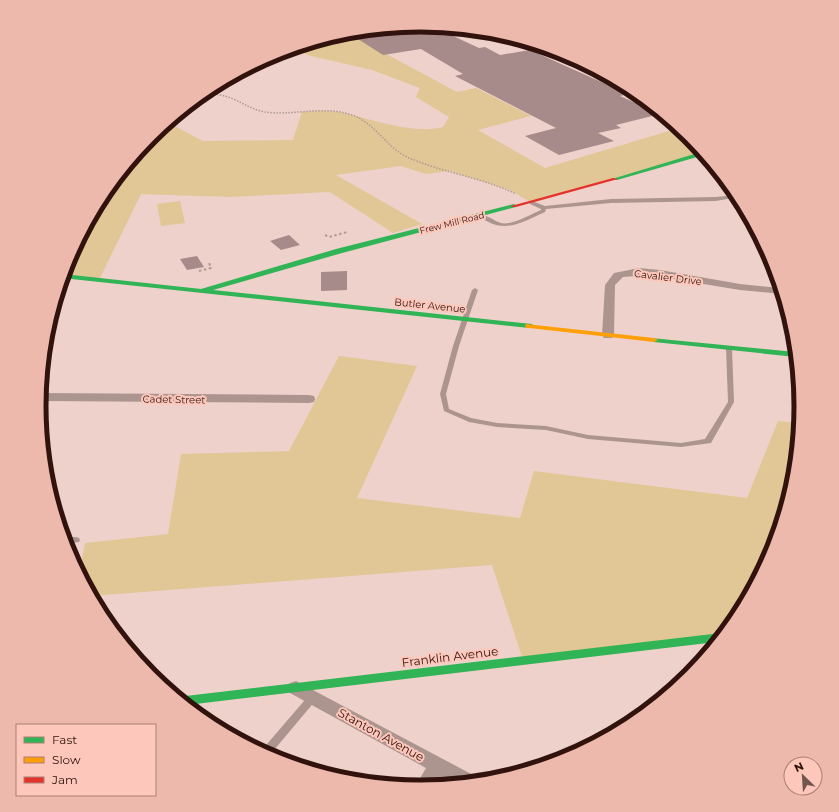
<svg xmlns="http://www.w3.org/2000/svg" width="839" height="812" font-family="Montserrat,sans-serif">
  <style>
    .green { fill: #e1c795 }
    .building { fill: #a68b8a }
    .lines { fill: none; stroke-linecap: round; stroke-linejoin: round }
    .path-far1 { stroke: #af9a95; stroke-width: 1.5; stroke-dasharray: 1.5 1.5; stroke-linecap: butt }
    .path { stroke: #af9a95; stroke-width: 2; stroke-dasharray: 2.5 2.5; stroke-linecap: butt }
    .lane { fill: #ac958f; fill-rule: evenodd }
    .street { fill: #ac958f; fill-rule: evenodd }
    .fast { fill: #30b455; fill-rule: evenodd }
    .slow { fill: #ff9f0a; fill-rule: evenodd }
    .jam { fill: #e5322d; fill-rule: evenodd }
    .labels { text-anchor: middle; stroke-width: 4; stroke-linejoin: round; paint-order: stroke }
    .far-street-label { font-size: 9px; fill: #32120c; stroke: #fdc8bb }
    .street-label { font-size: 10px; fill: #32120c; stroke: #fdc8bb }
    .near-street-label { font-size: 12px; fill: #32120c; stroke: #fdc8bb }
    .rim { fill: none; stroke: #32120c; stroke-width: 5 }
  </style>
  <rect width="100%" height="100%" fill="#eed1ca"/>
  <path class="green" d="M 367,30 L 370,32 L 351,35 L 457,92 L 476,88 L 531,116 L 478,130 L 545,168 L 679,128 L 689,137 L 703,153 L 532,203 L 510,190 L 450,171 L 426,174 L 401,166 L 336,175 L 422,224 L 393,233 L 330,192 L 230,197 L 141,194 L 99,280 L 63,276 L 68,260 L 103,194 L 150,136 L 167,122 L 203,141 L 293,140 L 302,112 C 315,111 330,110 343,113 C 372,119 414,135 443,127 L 449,117 L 416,97 L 420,88 L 372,70 L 307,55 L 302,51 L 305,45 L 345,32 Z
    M 180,201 L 185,223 L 161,226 L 157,204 Z
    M 339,356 L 417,366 L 357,498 L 520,518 L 534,471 L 747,498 L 778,421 L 799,423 L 793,481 L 771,552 L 736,618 L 721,637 L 523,660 L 492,565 L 91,596 L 79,574 L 85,543 L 168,534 L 181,454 L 289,451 Z"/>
  <path class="building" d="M 438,29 L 479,48 L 485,47 L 500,55 L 530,50 L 628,94 L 620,96 L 660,114 L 616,125 L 621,128 L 598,133 L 614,141 L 559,155 L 525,136 L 556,128 L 455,76 L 463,74 L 421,49 L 383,55 L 358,39 L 399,32 L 404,35 Z
    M 289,235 L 300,245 L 281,250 L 270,241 Z
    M 197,256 L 204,267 L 187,270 L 180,259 Z
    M 347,271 L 347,290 L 321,291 L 321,272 Z"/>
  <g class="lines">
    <path class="path-far1" d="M 205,92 C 214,94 223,95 231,98 C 243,103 253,110 265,112 C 294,116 324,105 352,115 C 375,123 386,147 407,157 C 443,173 481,177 516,194"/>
    <path class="path" d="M 325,235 L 329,237 L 347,232
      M 199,271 L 211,268 L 209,263"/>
    <path class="lane" d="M 736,195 L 738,197 L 716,201 L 611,203 L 546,209 L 545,212 C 521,223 503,235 479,216 L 480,215 C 488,215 494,221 501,223 C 511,226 531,214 541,210 L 541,209 L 530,204 L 530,202 L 532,201 L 545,206 L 611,199 L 716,197 Z
      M 475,288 L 478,290 L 459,346 L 446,394 L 449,409 L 471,418 L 497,423 L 546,426 L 588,435 L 681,443 L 705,439 L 728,402 L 726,348 L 729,346 L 732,348 L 734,402 L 711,443 L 681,447 L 588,439 L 546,430 L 497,427 L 469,422 L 444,411 L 440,394 L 453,346 L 472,290 Z
      M 76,537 L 79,538 L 80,540 L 79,542 L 65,544 L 63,538 Z
      M 313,693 L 316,694 L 318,697 L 316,700 L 269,756 L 261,751 L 310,694 Z"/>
    <path class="street" d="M 639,268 L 660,270 L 740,284 L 780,288 L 782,294 L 740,290 L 649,275 L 623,277 L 615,285 L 614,335 L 612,338 L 604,338 L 602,335 L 605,285 L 614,273 Z
      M 40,393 L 309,395 L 314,396 L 315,399 L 314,402 L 309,403 L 39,401 Z
      M 296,681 L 475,776 L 477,781 L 453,784 L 442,777 L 436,785 L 415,787 L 426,768 L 290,693 L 287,688 L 290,683 Z"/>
    <path class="fast" d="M 701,152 L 704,155 L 617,180 L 612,179 Z
      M 514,204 L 516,205 L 516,207 L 342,253 L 213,290 L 532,324 L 533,326 L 532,328 L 529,328 L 62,278 L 63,274 L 201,289 L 336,249 Z
      M 651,338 L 795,352 L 796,357 L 654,342 L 650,340 Z
      M 721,633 L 723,633 L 716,642 L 187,705 L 177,697 Z"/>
    <path class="slow" d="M 526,324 L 654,338 L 658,340 L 654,342 L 529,328 L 526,328 L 525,326 Z"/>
    <path class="jam" d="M 613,178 L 618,179 L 516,207 L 512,207 L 511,206 Z"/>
  </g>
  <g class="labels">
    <g class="far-street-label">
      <text transform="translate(452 223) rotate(-14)" y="3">Frew Mill Road</text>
    </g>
    <g class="street-label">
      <text transform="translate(668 277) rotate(7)" y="4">Cavalier Drive</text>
      <text transform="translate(430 305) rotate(6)" y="4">Butler Avenue</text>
      <text transform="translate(174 399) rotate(1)" y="4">Cadet Street</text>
    </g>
    <g class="near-street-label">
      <text transform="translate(450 657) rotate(-7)" y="4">Franklin Avenue</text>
      <text transform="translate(381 735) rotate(29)" y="4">Stanton Avenue</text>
    </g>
  </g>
  <path d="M0 0H839V812H0ZM46 406a374 374 0 1 1 748 0a374 374 0 1 1-748 0Z" fill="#edb9ad" fill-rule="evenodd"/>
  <path class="rim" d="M46 406a374 374 0 1 1 748 0a374 374 0 1 1-748 0Z"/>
  <rect x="16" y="724" width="140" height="72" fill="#fdc8bb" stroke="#ac7f75"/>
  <rect x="24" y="737" width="20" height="6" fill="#30b455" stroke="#ac7f75"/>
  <text x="52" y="744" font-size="12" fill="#32120c">Fast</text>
  <rect x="24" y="757" width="20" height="6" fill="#ff9f0a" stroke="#ac7f75"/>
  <text x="52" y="764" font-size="12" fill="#32120c">Slow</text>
  <rect x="24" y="777" width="20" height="6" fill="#e5322d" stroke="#ac7f75"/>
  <text x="52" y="784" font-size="12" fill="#32120c">Jam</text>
  <g transform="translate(803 776) rotate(335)"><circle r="19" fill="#fdc8bb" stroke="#ac7f75"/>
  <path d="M0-3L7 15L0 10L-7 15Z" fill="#74554e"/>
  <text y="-6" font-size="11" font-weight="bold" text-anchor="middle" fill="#32120c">N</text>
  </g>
</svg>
